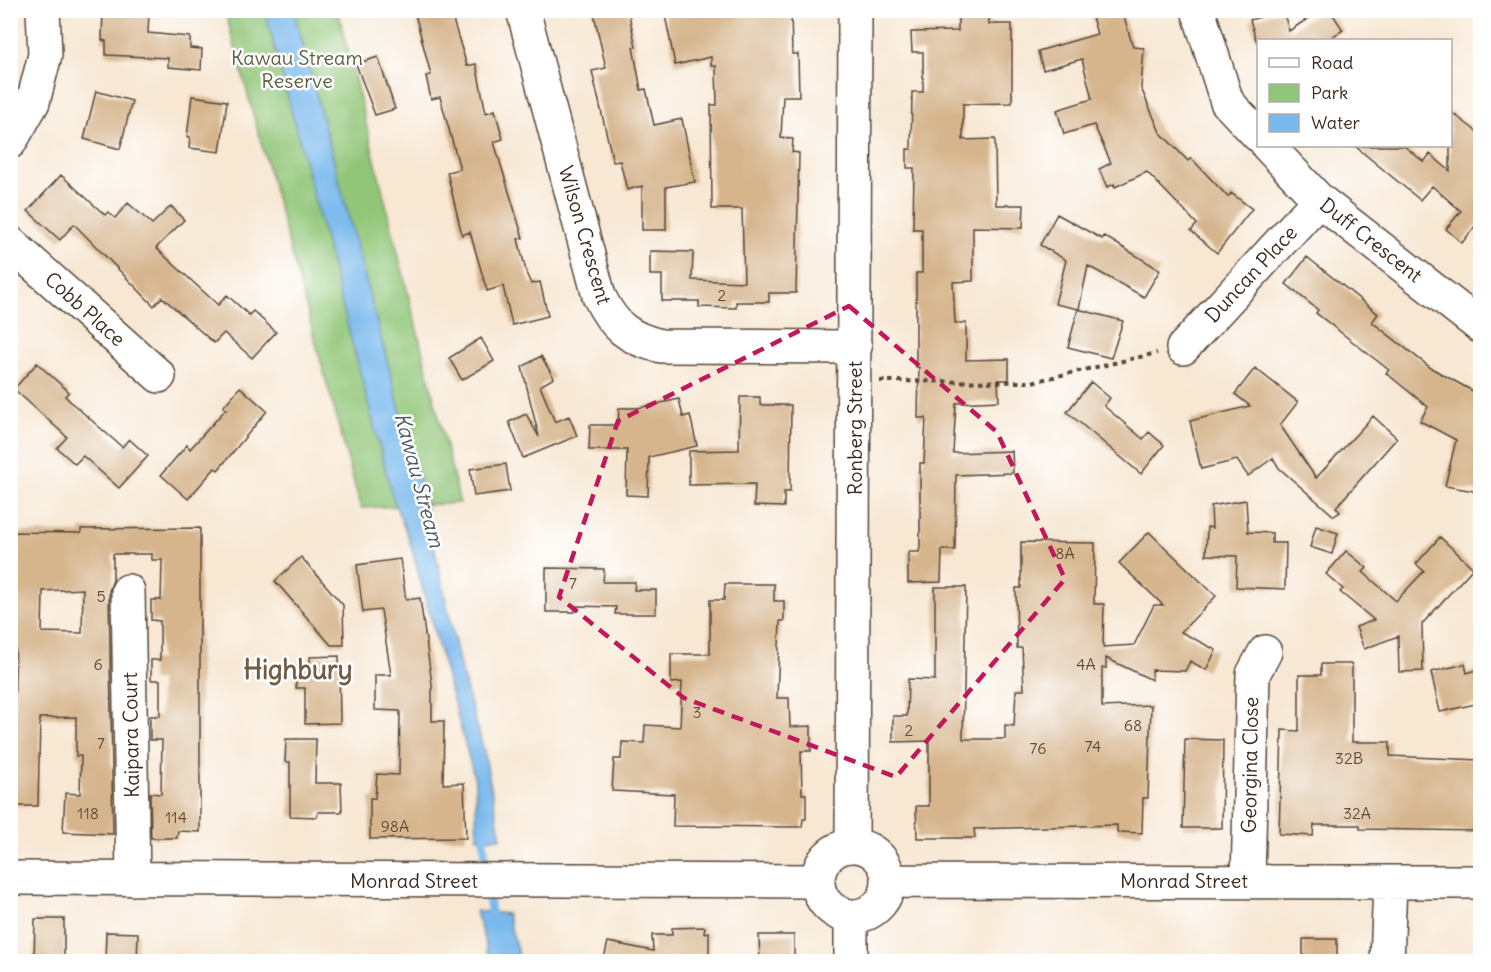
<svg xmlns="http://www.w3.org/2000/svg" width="1491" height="972" font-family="Delius,sans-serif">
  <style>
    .green { fill: #91c678; stroke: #66784b; stroke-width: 1.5 }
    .water { fill: #79b9ed; stroke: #5a7286; stroke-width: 1.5 }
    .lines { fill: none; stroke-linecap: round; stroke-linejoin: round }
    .stream { stroke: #79b9ed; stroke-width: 8 }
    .building { fill: #d6b58d; fill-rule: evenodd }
    .minor-casing { stroke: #574639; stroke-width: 36 }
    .path { stroke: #574639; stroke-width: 4; stroke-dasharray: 4.5 4.5; stroke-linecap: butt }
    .minor { stroke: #fff; stroke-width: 33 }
    .marked { fill: none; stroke: #c2185b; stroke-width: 4.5; stroke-dasharray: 12 8; stroke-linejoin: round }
    .labels { text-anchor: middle; stroke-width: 5; stroke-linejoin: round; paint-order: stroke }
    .number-label { font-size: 16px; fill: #624d3a }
    .park-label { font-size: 20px; fill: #59613e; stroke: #fff }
    .street-label { font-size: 20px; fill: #3b2a1e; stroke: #fff }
    .water-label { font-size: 21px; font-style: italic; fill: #515c66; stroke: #fff }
    .district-label { font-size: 26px; font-weight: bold; fill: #715b45; stroke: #fff }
  </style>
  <rect width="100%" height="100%" fill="#fff"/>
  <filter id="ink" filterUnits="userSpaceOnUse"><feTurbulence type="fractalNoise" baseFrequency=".0167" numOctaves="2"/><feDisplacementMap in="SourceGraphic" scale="12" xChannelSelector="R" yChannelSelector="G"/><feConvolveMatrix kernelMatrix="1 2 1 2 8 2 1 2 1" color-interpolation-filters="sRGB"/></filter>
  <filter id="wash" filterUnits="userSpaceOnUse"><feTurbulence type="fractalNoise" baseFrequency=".008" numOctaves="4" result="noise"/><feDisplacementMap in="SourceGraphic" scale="24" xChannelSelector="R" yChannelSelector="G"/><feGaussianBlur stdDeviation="1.35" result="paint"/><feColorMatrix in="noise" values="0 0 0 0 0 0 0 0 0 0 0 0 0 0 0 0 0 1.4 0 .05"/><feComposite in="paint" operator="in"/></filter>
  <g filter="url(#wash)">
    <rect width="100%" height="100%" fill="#f7e7d3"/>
    <path class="green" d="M 225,11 L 338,11 L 460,503 L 361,508 Z"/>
    <path class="water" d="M 265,11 L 294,11 L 424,500 L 461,670 L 484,751 L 501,838 L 477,838 L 475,780 L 409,539 L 394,502 Z
      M 476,911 L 507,914 L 520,961 L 490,961 Z"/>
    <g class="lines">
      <path class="stream" d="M 483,829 L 486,871
        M 487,886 L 492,922"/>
    </g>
    <g id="blocks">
      <path class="building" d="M 103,10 L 149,12 L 148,33 L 190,37 L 190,48 L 202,49 L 201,70 L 168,67 L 168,58 L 106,55 L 106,41 L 102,40 Z
        M 414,10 L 450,10 L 467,66 L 476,64 L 486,113 L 495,110 L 503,139 L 494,142 L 523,238 L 518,239 L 527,275 L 531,284 L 540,282 L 548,316 L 512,325 L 503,286 L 487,291 L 470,232 L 462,235 L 447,172 L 460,169 L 440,97 L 431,99 L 426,76 L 431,75 Z
        M 593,10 L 628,10 L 636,47 L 633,47 L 641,90 L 646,89 L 654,125 L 682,119 L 695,182 L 666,187 L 666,230 L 642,230 L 642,186 L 627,190 L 620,161 L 613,162 L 592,71 L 606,68 Z
        M 664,10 L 791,10 L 792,54 L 798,54 L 799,96 L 783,96 L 781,138 L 793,139 L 792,152 L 799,153 L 796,293 L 769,293 L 769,302 L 736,302 L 736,308 L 699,307 L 699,301 L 662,301 L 662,275 L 650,275 L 650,251 L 693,252 L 692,280 L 744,282 L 742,209 L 712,209 L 711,105 L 717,105 L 716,66 L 711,66 L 711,57 L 675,65 Z
        M 958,10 L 989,10 L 989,24 L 1012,24 L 1012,103 L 963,104 L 963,140 L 995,139 L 996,205 L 1024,205 L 1023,228 L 973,227 L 973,281 L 953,282 L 955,323 L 966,323 L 966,360 L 1009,359 L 1009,380 L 998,380 L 999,401 L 956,403 L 953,453 L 1012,451 L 1013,473 L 956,475 L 955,550 L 942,550 L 941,582 L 908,583 L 908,552 L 919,552 L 920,546 L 920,463 L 924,463 L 926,418 L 918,418 L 919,367 L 916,367 L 916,273 L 922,273 L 922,229 L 913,229 L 914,168 L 907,168 L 907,149 L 911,149 L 912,92 L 923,92 L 923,52 L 912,52 L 911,32 L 958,31 Z
        M 1090,10 L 1122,10 L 1133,47 L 1144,48 L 1141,88 L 1160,132 L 1188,161 L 1191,158 L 1228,197 L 1231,193 L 1252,209 L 1217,253 L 1191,231 L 1197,224 L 1147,172 L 1115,187 L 1114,184 L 1107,187 L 1099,169 L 1111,163 L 1094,125 L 1064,134 L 1057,110 L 1092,99 L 1082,59 L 1043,70 L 1038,51 L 1097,34 Z
        M 1283,10 L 1289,31 L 1321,10 L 1330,10 L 1343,30 L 1327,40 L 1256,40 L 1250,20 Z
        M 378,57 L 395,109 L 375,115 L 356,64 Z
        M 96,91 L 132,101 L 120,149 L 84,139 Z
        M 192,96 L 227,101 L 220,152 L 189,148 L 190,137 L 187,137 Z
        M 1450,111 L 1480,134 L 1480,227 L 1477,224 L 1462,243 L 1446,229 L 1461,211 L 1432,186 L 1420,200 L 1355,146 L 1404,146 L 1424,162 L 1430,154 L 1450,171 Z
        M 61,175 L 105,215 L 108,212 L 115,218 L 128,203 L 152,224 L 171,206 L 184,220 L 156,248 L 218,305 L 227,295 L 249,315 L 253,311 L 276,332 L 252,358 L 224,333 L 214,343 L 162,297 L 154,306 L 74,224 L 60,240 L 28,211 Z
        M 1057,214 L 1102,239 L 1104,236 L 1160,270 L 1144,297 L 1088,266 L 1079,309 L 1055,304 L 1066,260 L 1040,245 Z
        M 1307,257 L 1378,314 L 1372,322 L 1431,368 L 1480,395 L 1480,492 L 1445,486 L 1456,440 L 1420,421 L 1428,407 L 1386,373 L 1389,370 L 1316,313 L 1318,310 L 1286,284 Z
        M 1078,309 L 1123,321 L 1111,358 L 1068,347 Z
        M 481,338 L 494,361 L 462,380 L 449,358 Z
        M 541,356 L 554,378 L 540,386 L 555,422 L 569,416 L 577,436 L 523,458 L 509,422 L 526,414 L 539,437 L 522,367 Z
        M 37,363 L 69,392 L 65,396 L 73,404 L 122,447 L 129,439 L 148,456 L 119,488 L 83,456 L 75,464 L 57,448 L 67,437 L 14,389 Z
        M 1255,368 L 1298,402 L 1280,425 L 1316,478 L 1373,416 L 1397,438 L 1336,507 L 1340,512 L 1334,516 L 1279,468 L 1273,458 L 1248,476 L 1237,460 L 1201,469 L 1190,421 L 1250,406 L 1235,394 Z
        M 1091,382 L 1110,398 L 1104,406 L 1143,439 L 1149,432 L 1164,445 L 1141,474 L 1067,412 Z
        M 240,387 L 267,411 L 218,470 L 215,468 L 188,499 L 161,475 L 187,445 L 190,449 L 226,409 L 223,407 Z
        M 740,397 L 760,397 L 760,405 L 791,405 L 790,492 L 784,492 L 784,507 L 754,506 L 755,484 L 689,485 L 689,451 L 739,450 Z
        M 679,399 L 683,417 L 690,415 L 697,446 L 649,457 L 648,496 L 626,495 L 627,450 L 589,450 L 590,425 L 618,425 L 619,408 L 638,408 Z
        M 506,464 L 510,491 L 474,496 L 470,469 Z
        M 1246,500 L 1248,532 L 1272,533 L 1272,543 L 1286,543 L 1285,589 L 1236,587 L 1237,556 L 1206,555 L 1207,527 L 1212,528 L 1211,506 Z
        M 1316,526 L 1338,533 L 1332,554 L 1310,547 Z
        M 200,528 L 200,832 L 178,831 L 177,838 L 151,838 L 150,793 L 161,794 L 162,740 L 150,740 L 150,716 L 160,716 L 160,680 L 151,680 L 151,660 L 160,660 L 160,621 L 151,620 L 151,600 L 161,600 L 162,560 L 152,560 L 152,554 L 113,554 L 113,580 L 109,591 L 113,834 L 63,832 L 65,793 L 80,794 L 81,756 L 76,756 L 76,717 L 40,718 L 38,806 L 10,806 L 10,731 L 14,731 L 16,625 L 10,625 L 10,532 L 81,533 L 81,529 ZM 83,589 L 82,633 L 42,632 L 43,591 Z
        M 1149,532 L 1216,596 L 1181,632 L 1216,650 L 1206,670 L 1190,661 L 1185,671 L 1152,670 L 1152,680 L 1106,658 L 1106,668 L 1102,668 L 1102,707 L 1151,705 L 1148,798 L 1143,798 L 1142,833 L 1117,832 L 1117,825 L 974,829 L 975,838 L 917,838 L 916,806 L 929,806 L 929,741 L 893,742 L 893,716 L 907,716 L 908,679 L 935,680 L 935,587 L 966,587 L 963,739 L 1005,739 L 1005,725 L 1014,726 L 1016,690 L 1024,690 L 1022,648 L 1017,648 L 1016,588 L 1021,588 L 1021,542 L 1095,543 L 1094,604 L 1104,604 L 1103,647 L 1134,645 L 1154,605 L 1163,605 L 1119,563 Z
        M 1440,537 L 1473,568 L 1422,624 L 1423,671 L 1399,672 L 1398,636 L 1364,649 L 1356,627 L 1374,620 L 1340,592 L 1343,589 L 1326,574 L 1346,551 L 1367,568 L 1363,572 L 1396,601 L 1424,571 L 1416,564 Z
        M 301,557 L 343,605 L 344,645 L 331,645 L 275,581 Z
        M 400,559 L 406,600 L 420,598 L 432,684 L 432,721 L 444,721 L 443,784 L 464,783 L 466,838 L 370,839 L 370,798 L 375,798 L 377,774 L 399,775 L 400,711 L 375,710 L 375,675 L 391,675 L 381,610 L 363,612 L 357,565 Z
        M 546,568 L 604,569 L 603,582 L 635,582 L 634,590 L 656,590 L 656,614 L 615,614 L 616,607 L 575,606 L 575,612 L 546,612 Z
        M 725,584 L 774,584 L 774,601 L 784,601 L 784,621 L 780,621 L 777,698 L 789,698 L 790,727 L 811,726 L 811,751 L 801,751 L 802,794 L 806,794 L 806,819 L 803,819 L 802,827 L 673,826 L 674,794 L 612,791 L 614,759 L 621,759 L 622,742 L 644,743 L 645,725 L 680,727 L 682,682 L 671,683 L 671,654 L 710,654 L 710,600 L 724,600 Z
        M 339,656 L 340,723 L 305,724 L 305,688 L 296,688 L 296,666 L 310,666 L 310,657 Z
        M 1321,664 L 1352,664 L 1352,742 L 1390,742 L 1390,756 L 1480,760 L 1480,831 L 1360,829 L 1360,825 L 1314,825 L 1313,836 L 1279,834 L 1282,730 L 1299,731 L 1299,675 L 1321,675 Z
        M 1465,664 L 1467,673 L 1480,669 L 1480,703 L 1440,712 L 1431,672 Z
        M 286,739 L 316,739 L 315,783 L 341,783 L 342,812 L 318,812 L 317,817 L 290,816 L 290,762 L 285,762 Z
        M 1185,739 L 1223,740 L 1222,828 L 1183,828 Z
        M 35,919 L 64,919 L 64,962 L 34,962 Z
        M 705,927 L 704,933 L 709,932 L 709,961 L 603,962 L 608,942 L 653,951 L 652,935 L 672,935 L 672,928 Z
        M 106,932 L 138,933 L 137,962 L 105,962 Z
        M 759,935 L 794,935 L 794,962 L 760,962 Z
        M 1303,939 L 1337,939 L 1337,962 L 1303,962 Z"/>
    </g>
  </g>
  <g filter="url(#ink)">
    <use href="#blocks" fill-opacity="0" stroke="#574639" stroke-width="1.5"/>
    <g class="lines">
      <defs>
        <path id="minor" d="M 523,10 L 599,296 C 613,326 629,339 661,346 L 855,347
          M 1198,10 L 1227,102 L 1258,135
          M 10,142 L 33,102 L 45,55 L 43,10
          M 1268,146 L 1319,200 L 1480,326
          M 10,243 L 159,376
          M 1183,348 L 1319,200
          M 128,591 L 133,879
          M 852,845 L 855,10
          M818 881a35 35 0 1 1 70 0a35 35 0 1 1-70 0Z
          M 10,878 L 818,881
          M 888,881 L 1480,882
          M 1248,881 L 1253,674 L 1265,652
          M 851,962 L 851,916
          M 1387,962 L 1390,883"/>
      </defs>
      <use href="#minor" class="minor-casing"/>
      <path class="path" d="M 880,381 L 1032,382 L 1157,353"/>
      <use href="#minor" class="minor"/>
    </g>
  </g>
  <path class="marked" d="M 849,306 L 997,432 L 1065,579 L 896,777 L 684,698 L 559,597 L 618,421 Z"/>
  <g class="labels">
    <g class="number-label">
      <text x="722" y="301">2</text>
      <text x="1065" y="559">8A</text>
      <text x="573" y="589">7</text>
      <text x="101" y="602">5</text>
      <text x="98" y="670">6</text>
      <text x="1086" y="670">4A</text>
      <text x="697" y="718">3</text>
      <text x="1133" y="731">68</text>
      <text x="909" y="736">2</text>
      <text x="101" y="749">7</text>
      <text x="1093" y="752">74</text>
      <text x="1038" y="754">76</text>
      <text x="1349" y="764">32B</text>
      <text x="88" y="819">118</text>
      <text x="1357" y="819">32A</text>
      <text x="176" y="823">114</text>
      <text x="395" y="832">98A</text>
    </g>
    <g class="park-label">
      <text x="297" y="65">Kawau Stream<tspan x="297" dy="23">Reserve</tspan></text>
    </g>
    <g class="street-label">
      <text transform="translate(585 235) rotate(74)" y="7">Wilson Crescent</text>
      <text transform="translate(1371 240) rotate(38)" y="7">Duff Crescent</text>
      <text transform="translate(1251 274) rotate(-47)" y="7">Duncan Place</text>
      <text transform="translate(85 309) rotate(42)" y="7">Cobb Place</text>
      <text transform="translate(855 428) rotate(-90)" y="7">Ronberg Street</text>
      <text transform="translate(131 735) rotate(-91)" y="7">Kaipara Court</text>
      <text transform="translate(1250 765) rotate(-89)" y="7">Georgina Close</text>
      <text x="414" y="888">Monrad Street</text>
      <text x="1184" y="888">Monrad Street</text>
    </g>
    <g class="water-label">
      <text transform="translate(419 480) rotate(75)" y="7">Kawau Stream</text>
    </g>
    <g class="district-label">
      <text x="298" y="679">Highbury</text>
    </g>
  </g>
  <rect width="1491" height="972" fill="none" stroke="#fff" stroke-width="36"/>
  <rect x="1257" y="39" width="195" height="108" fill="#ffffff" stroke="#b1aaa5" stroke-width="1.5"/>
  <rect x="1269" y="58" width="30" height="9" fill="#ffffff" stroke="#b1aaa5" stroke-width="1.5"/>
  <text x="1311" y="69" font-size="18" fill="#3b2a1e">Road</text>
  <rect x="1269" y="84" width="30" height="18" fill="#91c678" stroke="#b1aaa5" stroke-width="1.5"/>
  <text x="1311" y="99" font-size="18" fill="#3b2a1e">Park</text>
  <rect x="1269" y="114" width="30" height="18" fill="#79b9ed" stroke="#b1aaa5" stroke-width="1.5"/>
  <text x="1311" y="129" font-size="18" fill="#3b2a1e">Water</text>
</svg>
